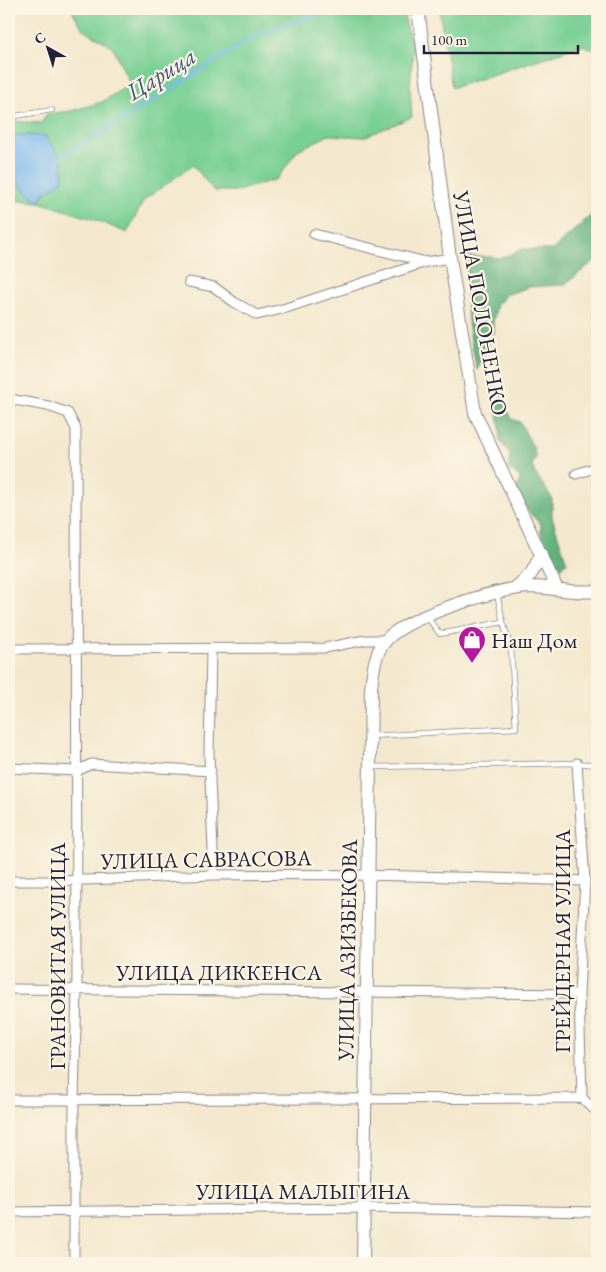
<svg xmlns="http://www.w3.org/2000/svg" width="606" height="1272" font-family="'EB Garamond',serif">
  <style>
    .green { fill: #79d095; stroke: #4e7968 }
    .forest { fill: #62b27e; stroke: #426a5c }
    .water { fill: #7ebaf0; stroke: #506e96 }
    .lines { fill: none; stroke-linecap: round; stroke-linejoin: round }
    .stream { stroke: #7ebaf0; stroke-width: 3 }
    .service-casing { stroke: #8b8685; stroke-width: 6 }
    .minor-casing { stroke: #8b8685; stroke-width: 11 }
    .secondary-casing { stroke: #8b8685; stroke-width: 14 }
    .service { stroke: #fff; stroke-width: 4.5 }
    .minor { stroke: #fff; stroke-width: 9 }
    .secondary { stroke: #fff; stroke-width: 12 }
    .labels { text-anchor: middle; stroke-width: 4.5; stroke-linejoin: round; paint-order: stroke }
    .street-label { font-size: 22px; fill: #22223b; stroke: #fcf5e5 }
    .poi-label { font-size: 22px; fill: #22223b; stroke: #fcf5e5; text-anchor: start }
    .water-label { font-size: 24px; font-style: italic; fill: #42577a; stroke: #fcf5e5 }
  </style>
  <rect width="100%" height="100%" fill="#fcf5e5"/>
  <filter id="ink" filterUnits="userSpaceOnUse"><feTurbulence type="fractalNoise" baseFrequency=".02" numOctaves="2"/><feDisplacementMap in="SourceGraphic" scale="10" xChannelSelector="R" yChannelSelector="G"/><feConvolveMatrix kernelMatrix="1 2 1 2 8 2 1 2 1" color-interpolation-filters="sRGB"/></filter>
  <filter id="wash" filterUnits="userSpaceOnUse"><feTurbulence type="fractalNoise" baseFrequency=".0096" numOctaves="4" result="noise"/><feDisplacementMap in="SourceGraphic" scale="20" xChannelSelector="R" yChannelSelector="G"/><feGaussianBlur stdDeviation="1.12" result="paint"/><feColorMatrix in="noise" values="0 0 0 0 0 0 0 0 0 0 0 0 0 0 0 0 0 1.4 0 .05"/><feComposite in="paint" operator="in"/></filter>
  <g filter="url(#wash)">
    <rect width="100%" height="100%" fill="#f4e9cf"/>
    <path class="green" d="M 71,9 L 402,9 L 413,49 L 410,88 L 412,117 L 364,137 L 329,135 L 298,150 L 277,179 L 237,191 L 214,191 L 193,165 L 144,200 L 127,233 L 96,220 L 39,202 L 9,200 L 9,172 L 38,202 L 46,192 L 62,181 L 45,136 L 9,136 L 9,121 L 41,123 L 47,114 L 71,111 L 102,102 L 130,84 L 113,47 L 83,29 Z
      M 439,9 L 597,9 L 597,51 L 582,45 L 452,88 Z"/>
    <path class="forest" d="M 597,210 L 597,259 L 564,285 L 529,287 L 506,295 L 497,305 L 493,322 L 494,333 L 477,370 C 468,328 463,300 468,257 L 481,256 L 501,258 L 523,249 L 552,250 Z
      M 501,396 L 512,419 L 520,422 L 533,447 L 536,457 L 532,466 L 535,473 L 552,498 L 552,517 L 567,563 L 563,564 L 562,568 C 550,556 539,541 541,524 C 531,516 519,502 517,489 C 517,485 520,482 520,477 L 508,469 L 510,454 L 499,440 C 504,425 491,409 501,396 Z"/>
    <path class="water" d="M 25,135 L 45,136 C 56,150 67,162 62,181 L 46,192 L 39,202 L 25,190 L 9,172 L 9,136 Z"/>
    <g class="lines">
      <path class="stream" d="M 57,160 L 257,35 L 332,9"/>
    </g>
  </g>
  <g filter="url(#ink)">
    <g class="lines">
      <defs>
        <path id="service" d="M 9,117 L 52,110
          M 497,594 L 503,622
          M 371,736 L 516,728 L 511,648 L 503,622 L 440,634 L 427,617
          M 371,767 L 577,763 L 597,765"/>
        <path id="minor" d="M 314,234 L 426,262
          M 189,282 L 214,287 L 234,302 L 257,315 L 286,308 L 426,262 L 450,258
          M 9,399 L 48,406 L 68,413 L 76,429 L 77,990 L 74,1100 L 74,1263
          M 576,474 L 597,467
          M 9,649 L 325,648 L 365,640 L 386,640
          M 211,650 L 209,754 L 214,875
          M 577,763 L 585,881 L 579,994 L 582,1098 L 597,1112
          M 9,768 L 77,771 L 91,764 L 211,771
          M 9,881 C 77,882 145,877 213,875 C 337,873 461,877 585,881
          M 9,989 L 579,994
          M 9,1100 L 582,1098
          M 9,1212 L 364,1208 L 597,1212"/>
        <path id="secondary" d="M 418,9 L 450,258 L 475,413 L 557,589
          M 514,589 L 531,574 L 540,557
          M 363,1263 L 371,689 C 373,672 374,652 387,639 C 409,616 496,589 529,587 C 552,587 574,594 597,591"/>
      </defs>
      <use href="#service" class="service-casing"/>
      <use href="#minor" class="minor-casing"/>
      <use href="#secondary" class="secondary-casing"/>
      <use href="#service" class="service"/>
      <use href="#minor" class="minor"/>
      <use href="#secondary" class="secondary"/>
    </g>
  </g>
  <defs>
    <symbol id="shop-pin" viewBox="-11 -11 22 30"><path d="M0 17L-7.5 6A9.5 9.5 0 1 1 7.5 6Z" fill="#b5179e" stroke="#fcf5e5"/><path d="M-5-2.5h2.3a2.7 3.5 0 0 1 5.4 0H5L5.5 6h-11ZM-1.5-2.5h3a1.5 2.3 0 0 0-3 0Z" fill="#fff"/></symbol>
  </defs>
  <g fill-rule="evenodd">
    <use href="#shop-pin" x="456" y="624" width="32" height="43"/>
  </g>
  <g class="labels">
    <g class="street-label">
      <text transform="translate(481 303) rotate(80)" y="8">УЛИЦА ПОЛОНЕНКО</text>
      <text transform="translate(206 859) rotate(-1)" y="8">УЛИЦА САВРАСОВА</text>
      <text transform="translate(562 941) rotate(-90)" y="8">ГРЕЙДЕРНАЯ УЛИЦА</text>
      <text transform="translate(347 950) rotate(-89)" y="8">УЛИЦА АЗИЗБЕКОВА</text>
      <text transform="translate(57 956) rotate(-90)" y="8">ГРАНОВИТАЯ УЛИЦА</text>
      <text x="219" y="980">УЛИЦА ДИККЕНСА</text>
      <text x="303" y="1199">УЛИЦА МАЛЫГИНА</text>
    </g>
    <g class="poi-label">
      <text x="491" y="648">Наш Дом</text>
    </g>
    <g class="water-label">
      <text transform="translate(161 74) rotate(-32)" y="8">Царица</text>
    </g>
  </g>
  <rect width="606" height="1272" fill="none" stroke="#fcf5e5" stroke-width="30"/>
  <g transform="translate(48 48) rotate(321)" stroke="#fcf5e5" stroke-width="4" paint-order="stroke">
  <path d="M0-4L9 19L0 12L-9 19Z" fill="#22223b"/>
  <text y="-8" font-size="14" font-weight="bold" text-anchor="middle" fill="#22223b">С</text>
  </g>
  <path d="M424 45v8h154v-8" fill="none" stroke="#22223b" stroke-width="2.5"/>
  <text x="431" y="45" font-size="15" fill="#22223b" stroke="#fcf5e5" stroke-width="4" paint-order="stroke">100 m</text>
</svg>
